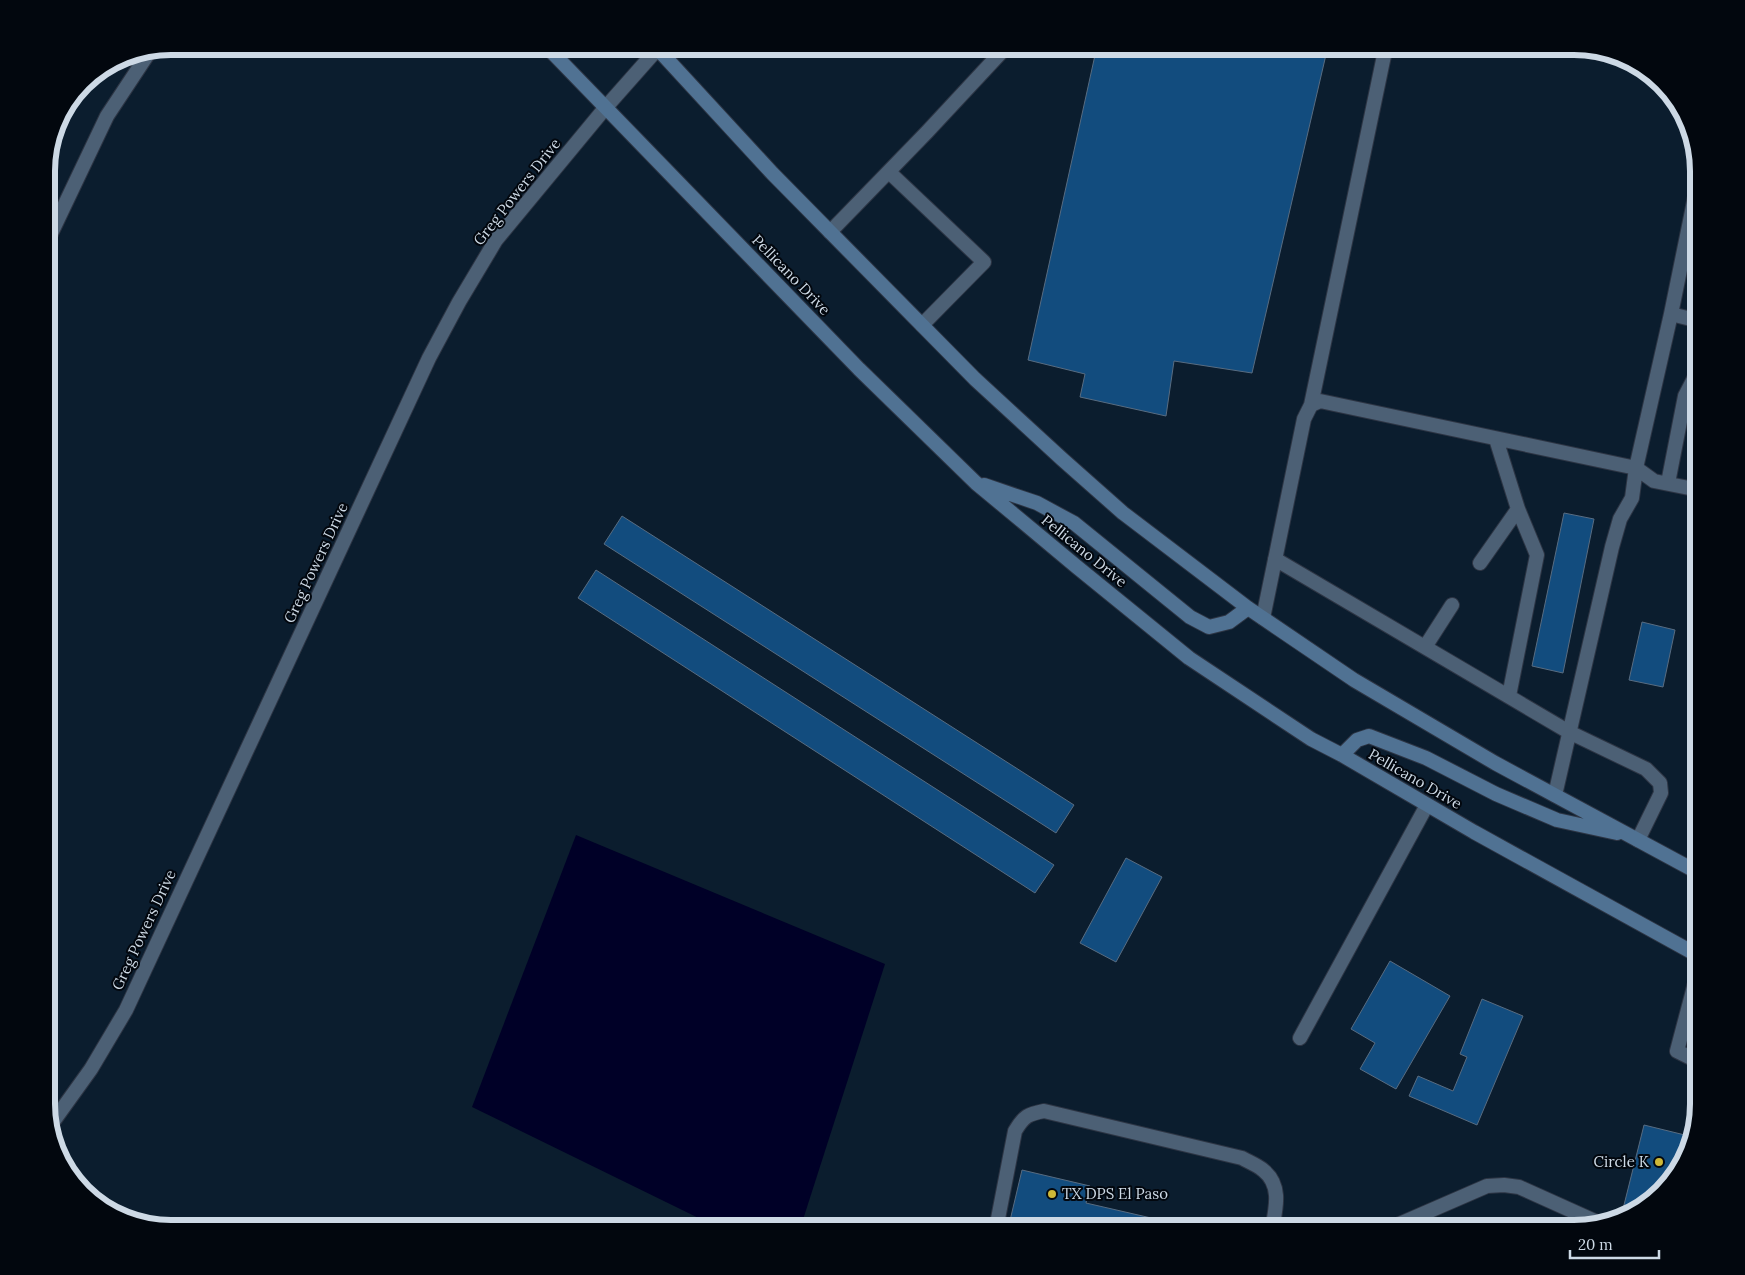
<svg xmlns="http://www.w3.org/2000/svg" width="1745" height="1275" font-family="Lora,serif">
  <style>
    .water { fill: #000027 }
    .building { fill: #124c7e; stroke: #586c81 }
    .lines { fill: none; stroke-linecap: round; stroke-linejoin: round }
    .service-casing { stroke: #2d3544; stroke-width: 16 }
    .minor-casing { stroke: #2d3544; stroke-width: 16 }
    .secondary-casing { stroke: #2d3544; stroke-width: 16 }
    .service { stroke: #4c6075; stroke-width: 14 }
    .minor { stroke: #4c6075; stroke-width: 14 }
    .secondary { stroke: #507293; stroke-width: 14 }
    .poi-dot { fill: #ceb837; stroke: #02070e; stroke-width: 2 }
    .labels { text-anchor: middle; stroke-width: 4; stroke-linejoin: round; paint-order: stroke }
    .street-label { font-size: 15px; fill: #cdd9e5; stroke: #02070e }
    .poi-label { font-size: 15px; fill: #cdd9e5; stroke: #02070e; text-anchor: end }
    .rim { fill: none; stroke: #cdd9e5; stroke-width: 6 }
  </style>
  <rect width="100%" height="100%" fill="#0b1d2e"/>
  <path class="water" d="M 576,835 L 885,964 L 800,1229 L 721,1229 L 472,1107 Z"/>
  <path class="building" d="M 1097,46 L 1328,46 L 1252,373 L 1174,361 L 1166,416 L 1080,397 L 1085,374 L 1028,360 Z
    M 1564,513 L 1594,519 L 1563,673 L 1532,666 Z
    M 622,516 L 1074,805 L 1056,833 L 604,544 Z
    M 596,570 L 1054,865 L 1035,893 L 578,598 Z
    M 1642,622 L 1675,630 L 1663,687 L 1629,680 Z
    M 1126,858 L 1162,877 L 1116,962 L 1080,943 Z
    M 1390,961 L 1450,996 L 1396,1089 L 1360,1069 L 1375,1043 L 1351,1029 Z
    M 1482,999 L 1523,1016 L 1477,1125 L 1409,1096 L 1418,1076 L 1453,1091 L 1467,1057 L 1460,1054 Z
    M 1644,1125 L 1693,1137 L 1692,1144 L 1673,1180 L 1630,1215 L 1622,1213 Z
    M 1022,1170 L 1090,1186 L 1086,1203 L 1199,1229 L 1008,1229 Z"/>
  <g class="lines">
    <defs>
      <path id="service" d="M 1566,46 L 1623,58
        M 889,172 L 984,262 L 922,325
        M 1699,177 L 1671,314 L 1636,468 L 1654,481 L 1699,490
        M 830,232 L 927,132 L 1007,46
        M 1671,314 L 1699,321
        M 1311,405 L 1386,46
        M 1496,439 L 1518,509 L 1537,555 L 1509,696
        M 1668,483 L 1685,396 L 1697,373 L 1699,372
        M 1275,559 L 1569,732 L 1646,769 L 1660,783 L 1661,793 L 1638,840
        M 1480,563 L 1518,509
        M 1263,618 L 1304,419 L 1311,405 L 1320,401 L 1636,468 L 1632,498 L 1620,519 L 1612,547 L 1555,795
        M 1425,647 L 1452,605
        M 1699,968 L 1677,1051 L 1699,1062
        M 1300,1038 L 1427,805
        M 996,1229 L 1015,1131 C 1024,1116 1028,1114 1044,1111 L 1242,1158 C 1249,1162 1257,1165 1263,1170 C 1282,1185 1276,1208 1272,1229
        M 1388,1229 L 1487,1186 L 1504,1185 L 1519,1187 L 1599,1223"/>
      <path id="minor" d="M 47,242 L 107,116 L 150,51
        M 50,1126 L 91,1069 L 126,1010 L 429,358 L 459,302 L 496,240 L 606,107 L 660,46"/>
      <path id="secondary" d="M 546,46 L 859,369 L 976,483 L 1077,567 L 1189,658 L 1311,739 L 1342,755 L 1474,832 L 1699,956
        M 655,46 L 772,173 L 975,379 L 1062,459 L 1123,513 L 1248,608 L 1354,680 L 1495,763 L 1699,873
        M 984,485 L 1037,503 L 1074,523 L 1190,617 L 1209,627 L 1229,622 L 1248,608
        M 1342,755 L 1357,740 L 1369,736 L 1426,758 L 1496,794 L 1557,820 L 1617,833"/>
    </defs>
    <use href="#service" class="service-casing"/>
    <use href="#minor" class="minor-casing"/>
    <use href="#secondary" class="secondary-casing"/>
    <use href="#service" class="service"/>
    <use href="#minor" class="minor"/>
    <use href="#secondary" class="secondary"/>
  </g>
  <g class="poi-dot">
    <circle cx="1659" cy="1162" r="5"/>
    <circle cx="1052" cy="1194" r="5"/>
  </g>
  <g class="labels">
    <g class="street-label">
      <text transform="translate(517 192) rotate(-52)" y="5">Greg Powers Drive</text>
      <text transform="translate(791 275) rotate(46)" y="5">Pellicano Drive</text>
      <text transform="translate(1084 551) rotate(39)" y="5">Pellicano Drive</text>
      <text transform="translate(316 563) rotate(-65)" y="5">Greg Powers Drive</text>
      <text transform="translate(1415 779) rotate(30)" y="5">Pellicano Drive</text>
      <text transform="translate(144 930) rotate(-65)" y="5">Greg Powers Drive</text>
    </g>
    <g class="poi-label">
      <text x="1649" y="1167">Circle K</text>
      <text x="1062" y="1199" text-anchor="start">TX DPS El Paso</text>
    </g>
  </g>
  <path d="M0 0H1745V1275H0ZM171 55H1574A116 116 0 0 1 1690 171V1104A116 116 0 0 1 1574 1220H171A116 116 0 0 1 55 1104V171A116 116 0 0 1 171 55Z" fill="#02070e" fill-rule="evenodd"/>
  <path class="rim" d="M171 55H1574A116 116 0 0 1 1690 171V1104A116 116 0 0 1 1574 1220H171A116 116 0 0 1 55 1104V171A116 116 0 0 1 171 55Z"/>
  <path d="M1570 1250v8h89v-8" fill="none" stroke="#cdd9e5" stroke-width="2.5"/>
  <text x="1578" y="1250" font-size="15" fill="#cdd9e5" stroke="#02070e" stroke-width="4" paint-order="stroke">20 m</text>
</svg>
